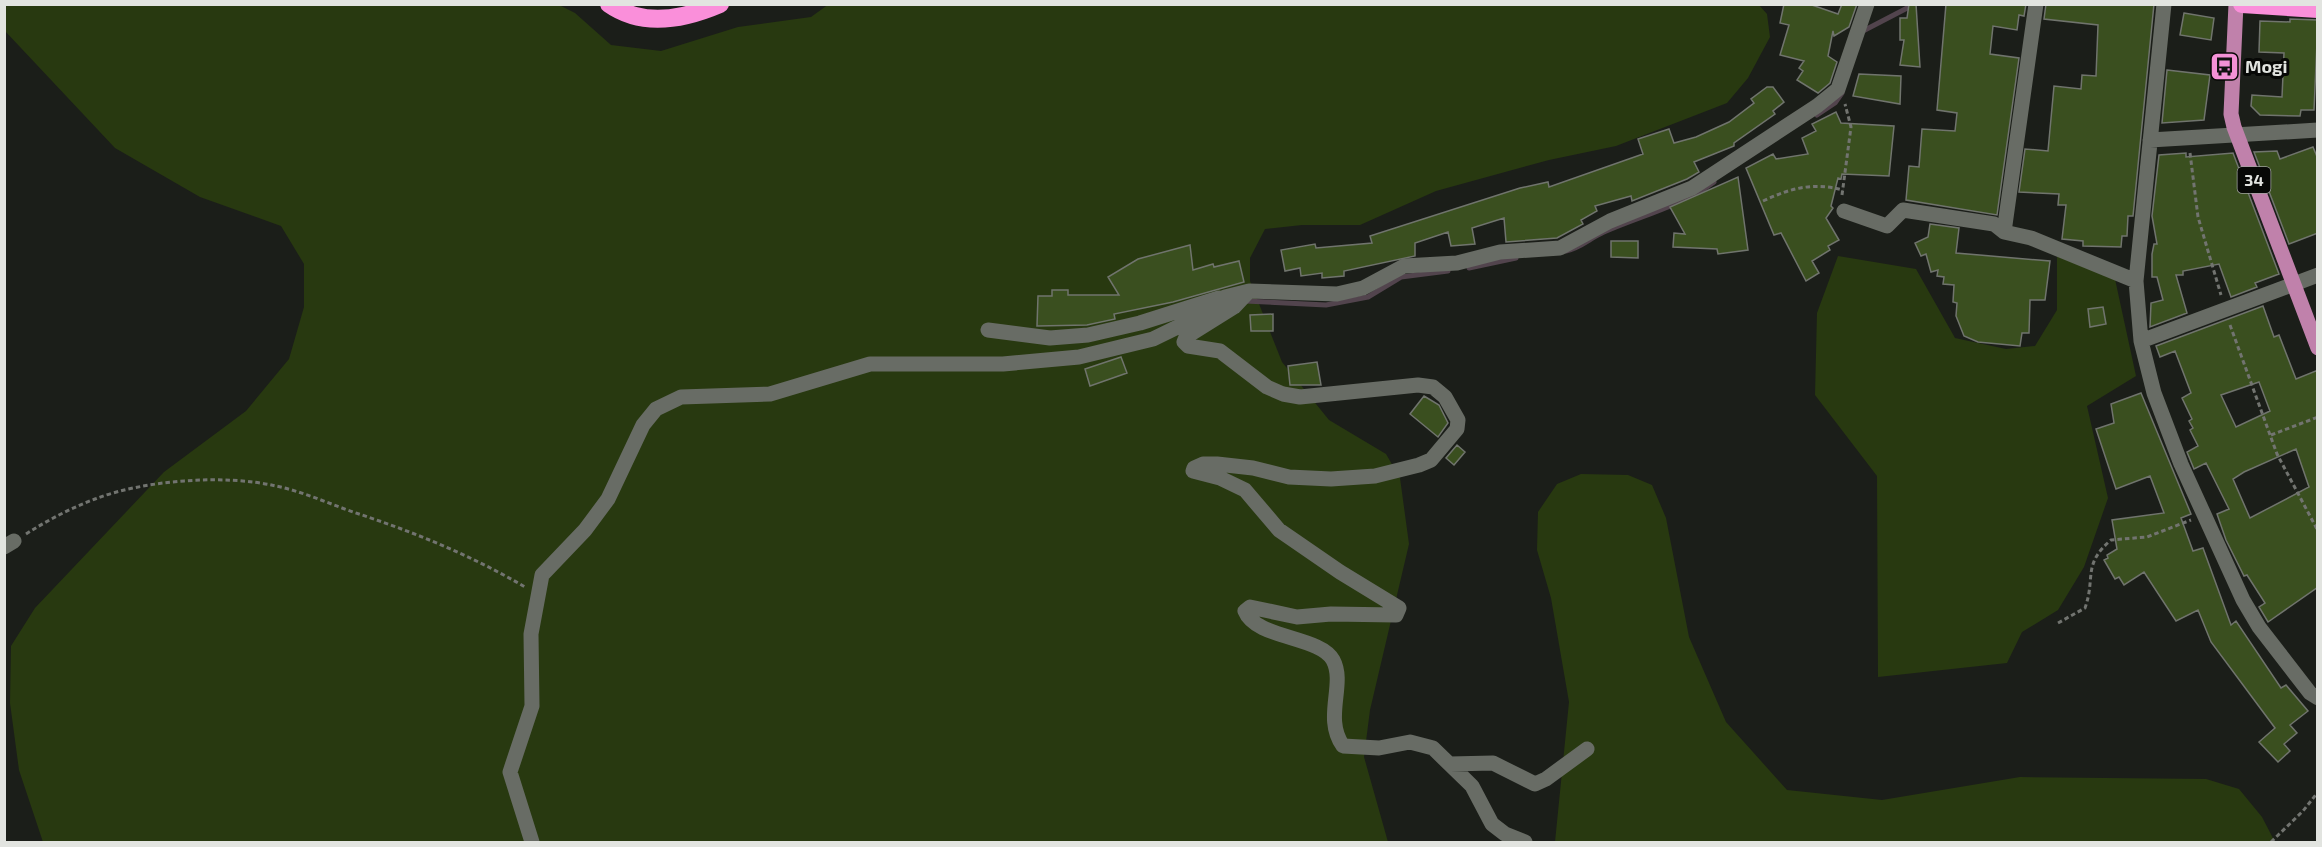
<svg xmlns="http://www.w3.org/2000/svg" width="2322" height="847" font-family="'Exo 2',sans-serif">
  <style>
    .green { fill: #283910 }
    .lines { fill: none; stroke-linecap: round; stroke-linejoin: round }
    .stream { stroke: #52444d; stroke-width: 5 }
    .building { fill: #3a4f1f; stroke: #70746d; stroke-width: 1.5; fill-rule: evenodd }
    .path { stroke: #727470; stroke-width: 3; stroke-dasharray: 4.5 3; stroke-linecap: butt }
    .street { stroke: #686c65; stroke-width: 15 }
    .primary { stroke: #c081ab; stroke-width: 15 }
    .highway { stroke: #fa8fda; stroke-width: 18 }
    .labels { text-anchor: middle; stroke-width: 6; stroke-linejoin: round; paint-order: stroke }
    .shield { fill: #070806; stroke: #a0a29f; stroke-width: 1.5 }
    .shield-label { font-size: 16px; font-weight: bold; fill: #e2e4e0 }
    .poi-label { font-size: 18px; font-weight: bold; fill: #e2e4e0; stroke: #070806; text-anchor: start }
  </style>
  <rect width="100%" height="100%" fill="#1b1e19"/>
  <path class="green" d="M 829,4 L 1758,4 L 1767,14 L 1770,37 L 1748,78 L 1727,103 L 1616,146 L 1549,160 L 1436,191 L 1360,225 L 1302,225 L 1265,229 L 1250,258 L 1250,281 L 1282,362 L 1329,420 L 1386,454 L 1400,478 L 1409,544 L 1370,710 L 1364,757 L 1388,842 L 43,842 L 19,770 L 10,703 L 11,646 L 35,608 L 164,472 L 246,411 L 289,359 L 304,307 L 304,264 L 281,226 L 200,197 L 115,148 L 5,31 L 4,5 L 559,5 L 575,13 L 611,45 L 661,51 L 738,27 L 811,17 Z
    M 1838,256 L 1916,269 L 1955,338 L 2006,349 L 2035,346 L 2057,310 L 2057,256 L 2115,279 L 2136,376 L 2087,406 L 2108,498 L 2084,567 L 2058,610 L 2022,632 L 2007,663 L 1878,677 L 1877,476 L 1815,395 L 1817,313 Z
    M 1581,474 L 1628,475 L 1652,485 L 1666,518 L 1689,637 L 1726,722 L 1787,790 L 1882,800 L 2020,777 L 2206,779 L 2239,789 L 2262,817 L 2275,842 L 1555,842 L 1569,702 L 1551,598 L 1537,550 L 1538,512 L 1557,484 Z"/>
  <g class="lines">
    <path class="stream" d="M 1863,31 L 1913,5
      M 1817,115 L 1835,103 L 1842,93
      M 1566,251 C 1581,248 1590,238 1604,232 C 1640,216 1682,206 1714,182
      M 1469,268 L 1516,258
      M 1245,301 L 1326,305 L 1368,297 L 1401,277 L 1448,271"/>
  </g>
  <path class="building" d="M 1784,4 L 1809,4 L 1838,14 L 1842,4 L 1857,4 L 1849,27 L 1834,36 L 1833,31 L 1828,56 L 1837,62 L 1830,83 L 1818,93 L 1797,80 L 1803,71 L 1799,68 L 1804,61 L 1780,55 L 1789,25 L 1780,23 Z
    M 1909,4 L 1916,4 L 1920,67 L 1900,65 L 1904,40 L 1900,40 L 1900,18 L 1907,18 Z
    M 1946,4 L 2026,4 L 2024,16 L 2019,15 L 2017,30 L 1993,26 L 1990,54 L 2019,58 L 1997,215 L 1906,200 L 1909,166 L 1919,167 L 1922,129 L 1955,131 L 1957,113 L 1937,110 Z
    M 2046,4 L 2154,4 L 2133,216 L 2128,216 L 2127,236 L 2122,236 L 2121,247 L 2083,246 L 2083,241 L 2062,239 L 2066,205 L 2058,205 L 2059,194 L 2019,192 L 2025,149 L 2048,151 L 2054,86 L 2081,89 L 2082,75 L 2096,76 L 2098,25 L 2044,19 Z
    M 2184,13 L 2214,18 L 2211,40 L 2180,35 Z
    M 2290,19 L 2318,20 L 2314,110 L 2301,110 L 2300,116 L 2260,115 L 2251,106 L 2252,95 L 2282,97 L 2284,53 L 2259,52 L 2260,21 L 2290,22 Z
    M 2167,70 L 2210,75 L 2204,120 L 2162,123 Z
    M 1859,74 L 1901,76 L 1900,104 L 1853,96 Z
    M 1767,87 L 1773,87 L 1784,102 L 1773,111 L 1775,114 L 1734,143 L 1734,146 L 1694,162 L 1699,172 L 1687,179 L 1632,201 L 1631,196 L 1595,206 L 1597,211 L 1581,220 L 1583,224 L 1557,238 L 1506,242 L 1504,218 L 1472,228 L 1475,244 L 1451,246 L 1448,232 L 1415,243 L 1415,256 L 1344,271 L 1344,276 L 1322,278 L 1322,273 L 1301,276 L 1300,268 L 1285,271 L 1281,250 L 1315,244 L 1316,248 L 1372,243 L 1370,236 L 1520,188 L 1548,182 L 1549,187 L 1643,154 L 1638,139 L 1669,129 L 1674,143 L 1696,137 L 1729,122 L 1754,103 L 1751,99 Z
    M 1836,112 L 1841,123 L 1894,126 L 1889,176 L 1842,174 L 1841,179 L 1838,178 L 1831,206 L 1833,208 L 1826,218 L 1839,240 L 1828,246 L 1830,250 L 1812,261 L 1819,273 L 1806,281 L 1781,233 L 1774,235 L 1746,168 L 1773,154 L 1776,159 L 1808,154 L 1802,138 L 1816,131 L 1812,124 Z
    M 2313,147 L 2318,159 L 2318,233 L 2289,244 L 2254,152 L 2277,151 L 2280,159 Z
    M 2186,153 L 2186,157 L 2233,153 L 2279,274 L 2255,283 L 2257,287 L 2231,297 L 2219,264 L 2183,271 L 2183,275 L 2176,275 L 2187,313 L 2150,327 L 2151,303 L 2163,300 L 2157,277 L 2152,277 L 2152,254 L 2154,244 L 2157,244 L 2152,216 L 2159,155 Z
    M 1738,177 L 1748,250 L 1718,254 L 1717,249 L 1673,247 L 1674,233 L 1685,234 L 1670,207 Z
    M 1930,224 L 1959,228 L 1956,253 L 2050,261 L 2045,300 L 2030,300 L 2029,333 L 2022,333 L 2020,346 L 1978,342 L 1964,336 L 1956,316 L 1957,303 L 1953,302 L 1954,285 L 1943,284 L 1944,277 L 1937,276 L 1938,270 L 1931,272 L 1926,254 L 1921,256 L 1915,243 L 1928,237 Z
    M 1611,241 L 1638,241 L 1638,258 L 1611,257 Z
    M 1190,245 L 1193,270 L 1213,264 L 1214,267 L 1239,261 L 1244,282 L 1173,302 L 1114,314 L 1115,319 L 1087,325 L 1037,326 L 1038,296 L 1052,296 L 1052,290 L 1068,290 L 1068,295 L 1119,295 L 1108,277 L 1138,259 Z
    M 2263,306 L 2274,337 L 2279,335 L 2296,379 L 2318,370 L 2318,587 L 2268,622 L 2259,607 L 2265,603 L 2247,575 L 2244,576 L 2226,540 L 2217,514 L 2229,509 L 2206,463 L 2194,469 L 2187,452 L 2198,446 L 2190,430 L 2193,428 L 2189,421 L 2192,419 L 2182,398 L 2191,393 L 2175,351 L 2160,357 L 2156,346 ZM 2259,382 L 2270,411 L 2236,427 L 2221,395 ZM 2296,449 L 2309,487 L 2250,518 L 2233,479 L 2244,472 Z
    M 2103,307 L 2106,324 L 2090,327 L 2088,309 Z
    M 1273,314 L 1273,331 L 1251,331 L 1250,315 Z
    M 1121,357 L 1127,373 L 1090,386 L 1085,369 Z
    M 1317,362 L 1321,385 L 1290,385 L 1288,366 Z
    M 2141,393 L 2191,514 L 2181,518 L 2193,551 L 2203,548 L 2231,625 L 2236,621 L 2281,688 L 2286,685 L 2308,711 L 2290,725 L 2297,733 L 2284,744 L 2290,751 L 2278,762 L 2259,742 L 2275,728 L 2211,642 L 2198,610 L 2176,621 L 2144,572 L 2124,585 L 2119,577 L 2115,579 L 2104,560 L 2108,558 L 2107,555 L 2117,549 L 2112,520 L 2164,513 L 2150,476 L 2116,489 L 2096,429 L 2114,423 L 2111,404 Z
    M 1424,396 L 1439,405 L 1448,423 L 1438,437 L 1410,414 Z
    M 1457,445 L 1465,452 L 1454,465 L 1446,458 Z"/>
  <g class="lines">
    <path class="path" d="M 2190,153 L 2198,217 L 2221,295
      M 1842,195 L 1851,127 L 1845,104
      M 1763,201 C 1791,188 1813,182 1843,190
      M 2230,325 L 2277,454 L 2318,531
      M 2271,435 L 2318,417
      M 26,534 C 48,520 71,508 95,499 C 144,480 225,474 276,486 C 305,492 334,506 362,515 C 419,534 474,557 525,587
      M 2058,623 L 2085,608 C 2096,577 2082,565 2111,540 L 2147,537 L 2191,520
      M 2271,842 L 2303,811 L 2318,792"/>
    <path class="street" d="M 2036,4 L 2004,232 L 2031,238 L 2136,281
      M 2164,4 L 2136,281 L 2141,341 L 2154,393 L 2181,464 L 2243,600 L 2259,627 L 2310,693 L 2318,698
      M 2150,140 L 2318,130
      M 1844,211 L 1887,226 L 1903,210 L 1994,224 L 2004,232
      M 1249,291 L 1234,307 L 1186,337 L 1184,342 L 1188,346 L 1220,351 L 1267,387 L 1283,394 L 1300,397 L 1418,385 L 1433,387 L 1445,397 L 1458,420 L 1457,429 L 1431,460 L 1419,465 L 1375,476 L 1331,479 L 1289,477 L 1253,468 L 1217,464 L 1203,464 L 1194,468 L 1193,471 L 1220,478 L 1245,490 L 1279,530 L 1340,572 L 1399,608 L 1396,615 L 1331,614 L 1297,617 L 1250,607 L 1245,611 C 1256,639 1320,636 1333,660 C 1346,684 1323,718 1343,746 L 1379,748 L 1410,742 L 1433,748 L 1472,786 L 1492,824 L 1505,834 L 1525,842
      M 988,330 L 1050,338 L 1088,335 L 1140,323 L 1219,298
      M 2141,341 L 2318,275
      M 4,547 L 14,541
      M 1450,764 L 1493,763 L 1535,784 L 1546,779 L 1587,749
      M 532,842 L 510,772 L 532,706 L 531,634 L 542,575 L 585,530 L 608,499 L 643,425 L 656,409 L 681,397 L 770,394 L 870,364 L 1003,364 L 1079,357 L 1153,339 L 1198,317 L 1225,297 L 1249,291 L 1337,294 L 1363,288 L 1404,266 L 1457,263 L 1500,252 L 1560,248 L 1610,221 L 1692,188 L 1817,106 L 1838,89 L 1867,4"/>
    <path class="primary" d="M 2236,4 L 2231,114 L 2234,127 L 2318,348"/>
    <path class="highway" d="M 609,4 C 643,28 685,19 720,4
      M 2242,4 L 2318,9"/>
  </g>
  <defs>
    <symbol id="bus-square" viewBox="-11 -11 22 22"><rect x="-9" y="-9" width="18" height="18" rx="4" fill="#f391d6" stroke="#070806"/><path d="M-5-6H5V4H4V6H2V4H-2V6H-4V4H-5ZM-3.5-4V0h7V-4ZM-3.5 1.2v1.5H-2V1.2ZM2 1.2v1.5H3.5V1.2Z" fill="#111"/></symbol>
  </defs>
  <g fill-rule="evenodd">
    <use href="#bus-square" x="2208" y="50" width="33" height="33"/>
  </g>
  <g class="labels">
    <rect class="shield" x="2237.5" y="167" width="33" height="26" rx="4.5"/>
    <g class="shield-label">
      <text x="2254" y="186">34</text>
    </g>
    <g class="poi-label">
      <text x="2245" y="73">Mogi</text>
    </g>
  </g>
  <rect width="2322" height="847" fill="none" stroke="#e2e4e0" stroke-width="12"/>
</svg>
